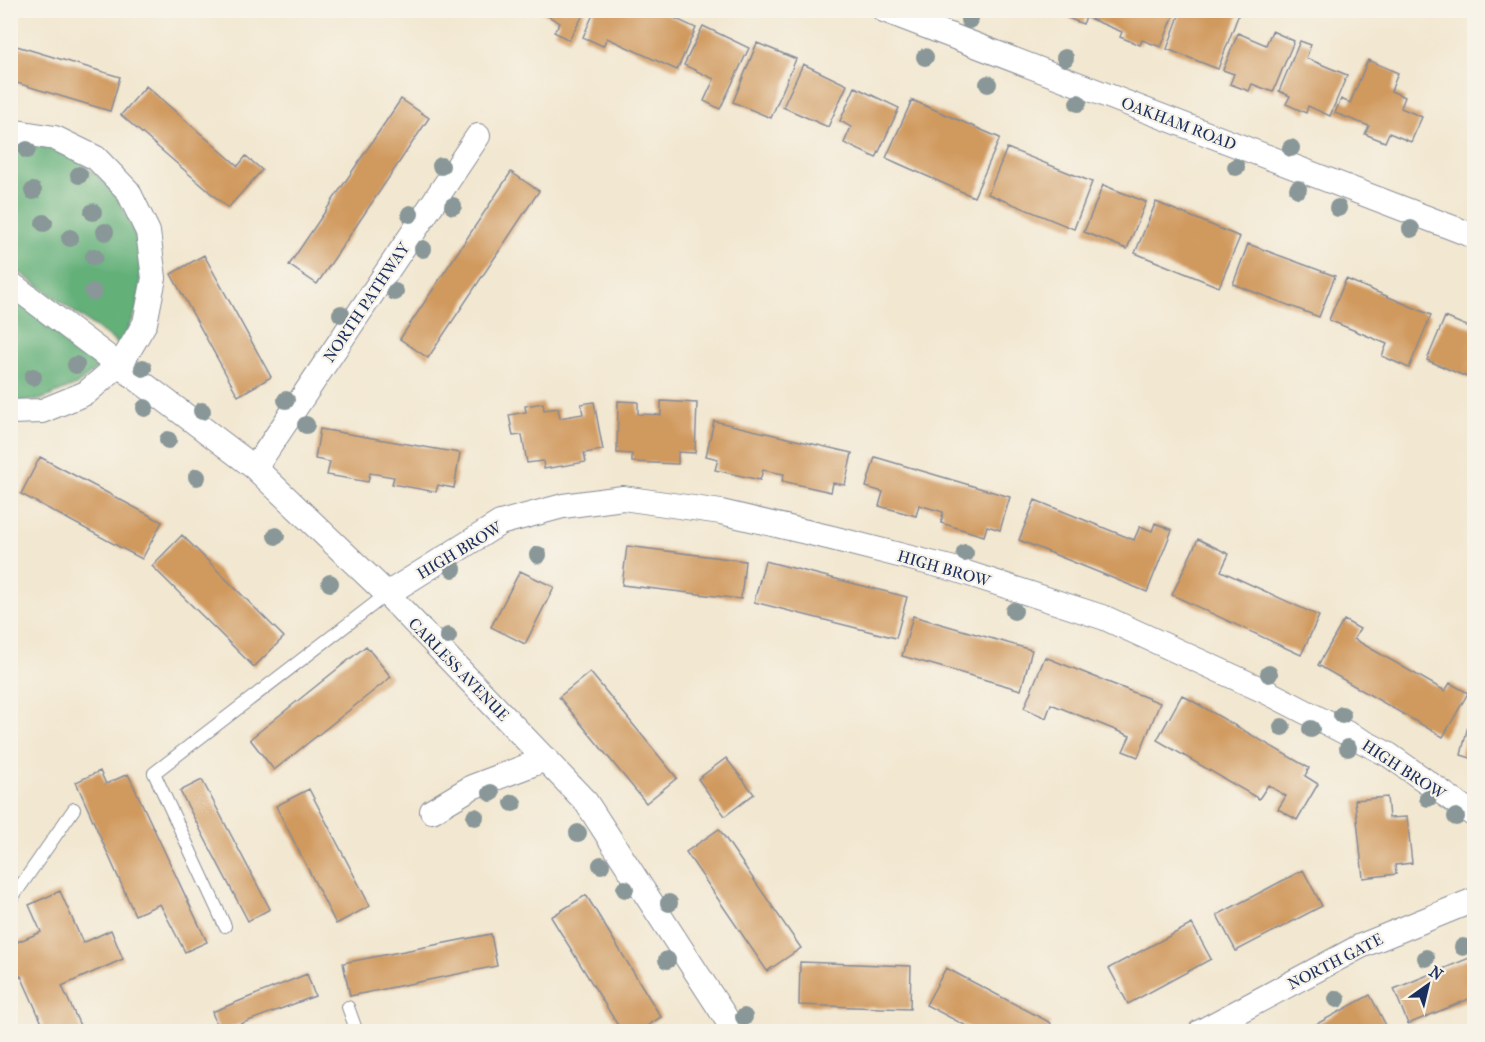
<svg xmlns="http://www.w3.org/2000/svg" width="1485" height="1042" font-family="'IM FELL French Canon',serif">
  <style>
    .forest { fill: #64b079; stroke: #40706c; stroke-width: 1.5 }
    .building { fill: #d0995d }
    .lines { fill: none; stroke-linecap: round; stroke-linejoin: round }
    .lane-casing { stroke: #868b97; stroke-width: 14 }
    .street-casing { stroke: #868b97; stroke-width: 26 }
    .lane { stroke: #fff; stroke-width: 12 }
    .street { stroke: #fff; stroke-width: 24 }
    .tree { fill: #899798 }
    .labels { text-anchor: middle; stroke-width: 4.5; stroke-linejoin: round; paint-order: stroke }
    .street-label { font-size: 16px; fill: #1b2f5e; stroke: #f7f3e8 }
  </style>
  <rect width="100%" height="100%" fill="#f7f3e8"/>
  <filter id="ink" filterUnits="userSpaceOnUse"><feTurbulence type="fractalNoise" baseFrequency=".0167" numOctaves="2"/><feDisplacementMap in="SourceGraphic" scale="12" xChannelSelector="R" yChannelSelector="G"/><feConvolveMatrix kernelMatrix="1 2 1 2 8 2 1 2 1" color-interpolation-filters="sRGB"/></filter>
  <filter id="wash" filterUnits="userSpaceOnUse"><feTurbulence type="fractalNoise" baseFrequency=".008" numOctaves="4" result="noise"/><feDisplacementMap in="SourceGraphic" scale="24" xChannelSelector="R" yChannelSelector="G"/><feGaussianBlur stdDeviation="1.35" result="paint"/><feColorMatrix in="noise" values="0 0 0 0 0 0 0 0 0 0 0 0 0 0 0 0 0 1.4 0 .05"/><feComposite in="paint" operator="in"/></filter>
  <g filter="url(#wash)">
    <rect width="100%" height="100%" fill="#f2e7d0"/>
    <path class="forest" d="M 11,143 C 25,145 43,144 56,150 C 120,176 152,241 137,308 C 134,320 125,334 120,345 L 11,266 Z
      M 11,291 L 106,361 L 76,385 L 40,400 L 11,403 Z"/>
    <g id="blocks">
      <path class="building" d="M 538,10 L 586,10 L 569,40 L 554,32 L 560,23 Z
        M 595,10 L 657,10 L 696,28 L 677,70 L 607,38 L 603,46 L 583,37 Z
        M 1065,10 L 1176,10 L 1161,47 L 1142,40 L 1140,45 L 1120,37 L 1122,32 L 1086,17 L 1083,24 L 1063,16 Z
        M 1181,10 L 1194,14 L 1195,10 L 1238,10 L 1238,16 L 1218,69 L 1167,49 Z
        M 703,26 L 749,48 L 720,109 L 704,101 L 714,79 L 684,65 Z
        M 1272,31 L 1294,41 L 1273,92 L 1252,84 L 1249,91 L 1230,84 L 1234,74 L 1223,70 L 1238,33 L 1266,45 Z
        M 1300,41 L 1311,45 L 1306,58 L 1347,75 L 1330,116 L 1308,106 L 1306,113 L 1286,104 L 1290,96 L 1279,91 Z
        M 757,43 L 796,59 L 771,118 L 733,102 Z
        M 10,44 L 120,77 L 110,111 L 10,81 Z
        M 1368,60 L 1398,73 L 1391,91 L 1405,97 L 1401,108 L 1422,117 L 1411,142 L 1389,133 L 1385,142 L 1365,134 L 1369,126 L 1335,113 L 1341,99 L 1350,103 Z
        M 803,64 L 847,85 L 828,127 L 783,107 Z
        M 146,86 L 238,166 L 246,156 L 262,170 L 228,208 L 121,115 Z
        M 855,87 L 899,108 L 876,158 L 844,143 L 851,127 L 840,121 Z
        M 401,99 L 429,118 L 317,284 L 289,265 Z
        M 912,100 L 1000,138 L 974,197 L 886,158 Z
        M 1007,148 L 1092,182 L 1074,229 L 988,194 Z
        M 511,172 L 539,191 L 428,358 L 400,339 Z
        M 1103,185 L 1146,202 L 1127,249 L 1084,232 Z
        M 1156,202 L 1240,237 L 1219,287 L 1135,253 Z
        M 1248,244 L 1335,276 L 1319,317 L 1233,284 Z
        M 204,255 L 271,377 L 238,396 L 171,274 Z
        M 1346,279 L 1431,315 L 1409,368 L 1382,356 L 1387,344 L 1329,320 Z
        M 1445,317 L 1474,329 L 1474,380 L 1427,360 Z
        M 618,401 L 638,402 L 638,414 L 661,415 L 661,401 L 697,403 L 695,453 L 678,452 L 678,464 L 632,462 L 632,454 L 617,453 Z
        M 594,402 L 603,450 L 584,453 L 586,462 L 544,469 L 543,461 L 527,463 L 522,435 L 513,436 L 509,415 L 526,412 L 525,406 L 543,403 L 544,410 L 558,408 L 560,418 L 583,414 L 581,404 Z
        M 714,421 L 852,453 L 845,485 L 833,483 L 831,492 L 782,481 L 784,474 L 763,470 L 760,480 L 715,470 L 718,459 L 706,456 Z
        M 320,429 L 460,453 L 454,488 L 438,485 L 436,492 L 392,484 L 394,477 L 370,473 L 368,482 L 327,475 L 330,462 L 315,459 Z
        M 40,457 L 162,522 L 142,559 L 21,494 Z
        M 875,457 L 1010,497 L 1000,530 L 987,526 L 984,536 L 941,523 L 943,512 L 919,505 L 916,516 L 879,506 L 883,492 L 866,487 Z
        M 1035,500 L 1134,540 L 1140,526 L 1152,531 L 1155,523 L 1172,530 L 1147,592 L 1019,540 Z
        M 182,535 L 284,637 L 254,667 L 152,566 Z
        M 1198,539 L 1229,554 L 1221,571 L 1319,616 L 1301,655 L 1172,595 Z
        M 627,546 L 745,561 L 741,599 L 622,585 Z
        M 765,561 L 907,597 L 896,638 L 754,602 Z
        M 520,571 L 554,587 L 525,644 L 491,627 Z
        M 913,616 L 1032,650 L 1021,690 L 902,656 Z
        M 1344,620 L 1360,629 L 1354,639 L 1445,691 L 1450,683 L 1468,693 L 1443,737 L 1318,665 Z
        M 366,646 L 391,677 L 274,770 L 250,739 Z
        M 1045,657 L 1160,703 L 1138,757 L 1123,751 L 1130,736 L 1051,704 L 1046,718 L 1024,708 Z
        M 590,672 L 677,778 L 646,803 L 559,697 Z
        M 1182,695 L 1309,768 L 1305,776 L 1318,784 L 1297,820 L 1278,809 L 1286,796 L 1268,785 L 1259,799 L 1157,740 Z
        M 1472,709 L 1474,710 L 1474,759 L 1461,755 Z
        M 726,758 L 754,794 L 725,816 L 698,779 Z
        M 100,771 L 106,784 L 128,774 L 207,942 L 185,952 L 160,904 L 135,915 L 76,782 Z
        M 202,780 L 270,909 L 248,921 L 180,791 Z
        M 309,789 L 370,906 L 336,924 L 276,806 Z
        M 1387,797 L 1389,818 L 1407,817 L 1412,863 L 1395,865 L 1396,874 L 1363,878 L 1355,800 Z
        M 719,829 L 801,948 L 767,971 L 686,852 Z
        M 1303,870 L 1322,906 L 1236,951 L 1217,915 Z
        M 60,891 L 83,943 L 111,930 L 123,959 L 62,986 L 82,1030 L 78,1032 L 46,1032 L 21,976 L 10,981 L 10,945 L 41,932 L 29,905 Z
        M 586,895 L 661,1017 L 638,1032 L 622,1032 L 551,917 Z
        M 1192,924 L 1211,959 L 1128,1004 L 1109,968 Z
        M 491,934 L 497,966 L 350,996 L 343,963 Z
        M 1474,956 L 1474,997 L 1408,1024 L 1394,989 Z
        M 800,962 L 911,966 L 910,1009 L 799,1005 Z
        M 946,968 L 1051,1023 L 1047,1032 L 978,1032 L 926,1005 Z
        M 307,974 L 315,996 L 219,1032 L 212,1012 Z
        M 1370,995 L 1389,1031 L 1388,1032 L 1302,1032 Z"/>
    </g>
  </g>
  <g filter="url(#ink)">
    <use href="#blocks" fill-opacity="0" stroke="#868b97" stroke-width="1.5"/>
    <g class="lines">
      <defs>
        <path id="lane" d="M 10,901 L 74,809
          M 225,926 L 154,773 L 387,594
          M 348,1007 L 357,1032"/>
        <path id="street" d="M 884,10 L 1474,236
          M 10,131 L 55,138 L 96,158 L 128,191 L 148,232 L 154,278 L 145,323 L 122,362 L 86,393 L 42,411 L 10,412
          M 10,283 L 255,468 L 387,594 L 586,802 L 735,1032
          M 255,468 L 478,136
          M 387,594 L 500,523 L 563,506 L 623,498 L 721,512 L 832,538 L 954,569 L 1105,618 L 1269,693 L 1389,755 L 1474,815
          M 432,811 L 472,787 L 546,759
          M 1200,1032 L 1361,946 L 1474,900"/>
      </defs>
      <use href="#lane" class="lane-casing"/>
      <use href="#street" class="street-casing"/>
      <use href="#lane" class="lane"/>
      <use href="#street" class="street"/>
    </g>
    <g class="tree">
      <circle cx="969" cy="20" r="9"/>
      <circle cx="925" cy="57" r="9"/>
      <circle cx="1065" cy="58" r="9"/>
      <circle cx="988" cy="84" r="9"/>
      <circle cx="1078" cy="103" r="9"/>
      <circle cx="1291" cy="148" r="9"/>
      <circle cx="27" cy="150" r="9"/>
      <circle cx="441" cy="166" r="9"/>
      <circle cx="1236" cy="167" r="9"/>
      <circle cx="79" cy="175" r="9"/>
      <circle cx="1298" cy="189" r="9"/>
      <circle cx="33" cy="191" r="9"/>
      <circle cx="453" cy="206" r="9"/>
      <circle cx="1338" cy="208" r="9"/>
      <circle cx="93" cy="212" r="9"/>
      <circle cx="410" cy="214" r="9"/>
      <circle cx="44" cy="223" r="9"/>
      <circle cx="1411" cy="229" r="9"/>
      <circle cx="105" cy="232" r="9"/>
      <circle cx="70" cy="238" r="9"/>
      <circle cx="423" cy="249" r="9"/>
      <circle cx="94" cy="257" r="9"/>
      <circle cx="93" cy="292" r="9"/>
      <circle cx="395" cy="292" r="9"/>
      <circle cx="341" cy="314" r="9"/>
      <circle cx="76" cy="365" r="9"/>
      <circle cx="143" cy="368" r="9"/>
      <circle cx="33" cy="377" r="9"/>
      <circle cx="286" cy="400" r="9"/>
      <circle cx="145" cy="408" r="9"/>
      <circle cx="202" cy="411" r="9"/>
      <circle cx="306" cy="425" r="9"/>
      <circle cx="168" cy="440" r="9"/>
      <circle cx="197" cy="477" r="9"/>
      <circle cx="276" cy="536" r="9"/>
      <circle cx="965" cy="553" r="9"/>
      <circle cx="538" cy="555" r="9"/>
      <circle cx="453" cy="569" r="9"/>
      <circle cx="330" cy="583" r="9"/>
      <circle cx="1014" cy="611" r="9"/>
      <circle cx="448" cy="636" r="9"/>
      <circle cx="1269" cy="674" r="9"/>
      <circle cx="1342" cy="715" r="9"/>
      <circle cx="1282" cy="727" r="9"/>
      <circle cx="1311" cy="729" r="9"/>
      <circle cx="1348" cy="748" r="9"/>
      <circle cx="491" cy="793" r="9"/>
      <circle cx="1428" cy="798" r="9"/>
      <circle cx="513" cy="803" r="9"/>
      <circle cx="475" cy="817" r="9"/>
      <circle cx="1456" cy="817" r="9"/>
      <circle cx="578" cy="833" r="9"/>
      <circle cx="601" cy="865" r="9"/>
      <circle cx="625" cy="889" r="9"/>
      <circle cx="669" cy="903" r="9"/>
      <circle cx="1463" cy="947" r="9"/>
      <circle cx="1426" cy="958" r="9"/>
      <circle cx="667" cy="960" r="9"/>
      <circle cx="1337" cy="999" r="9"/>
      <circle cx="744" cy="1017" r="9"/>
    </g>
  </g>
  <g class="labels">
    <g class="street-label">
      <text transform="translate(1179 123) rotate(21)" y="6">OAKHAM ROAD</text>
      <text transform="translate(366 302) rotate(-56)" y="6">NORTH PATHWAY</text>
      <text transform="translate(459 550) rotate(-31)" y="6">HIGH BROW</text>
      <text transform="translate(944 568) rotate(16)" y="6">HIGH BROW</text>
      <text transform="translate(459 669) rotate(46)" y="6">CARLESS AVENUE</text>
      <text transform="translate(1404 769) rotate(33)" y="6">HIGH BROW</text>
      <text transform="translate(1335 961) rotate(-27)" y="6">NORTH GATE</text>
    </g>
  </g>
  <rect width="1485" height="1042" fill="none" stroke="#f7f3e8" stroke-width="36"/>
  <g transform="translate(1428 985) rotate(34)" stroke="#f7f3e8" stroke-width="4.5" paint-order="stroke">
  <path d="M0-4.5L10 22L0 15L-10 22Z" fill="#1b2f5e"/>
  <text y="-9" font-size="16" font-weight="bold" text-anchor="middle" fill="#1b2f5e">N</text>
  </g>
</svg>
